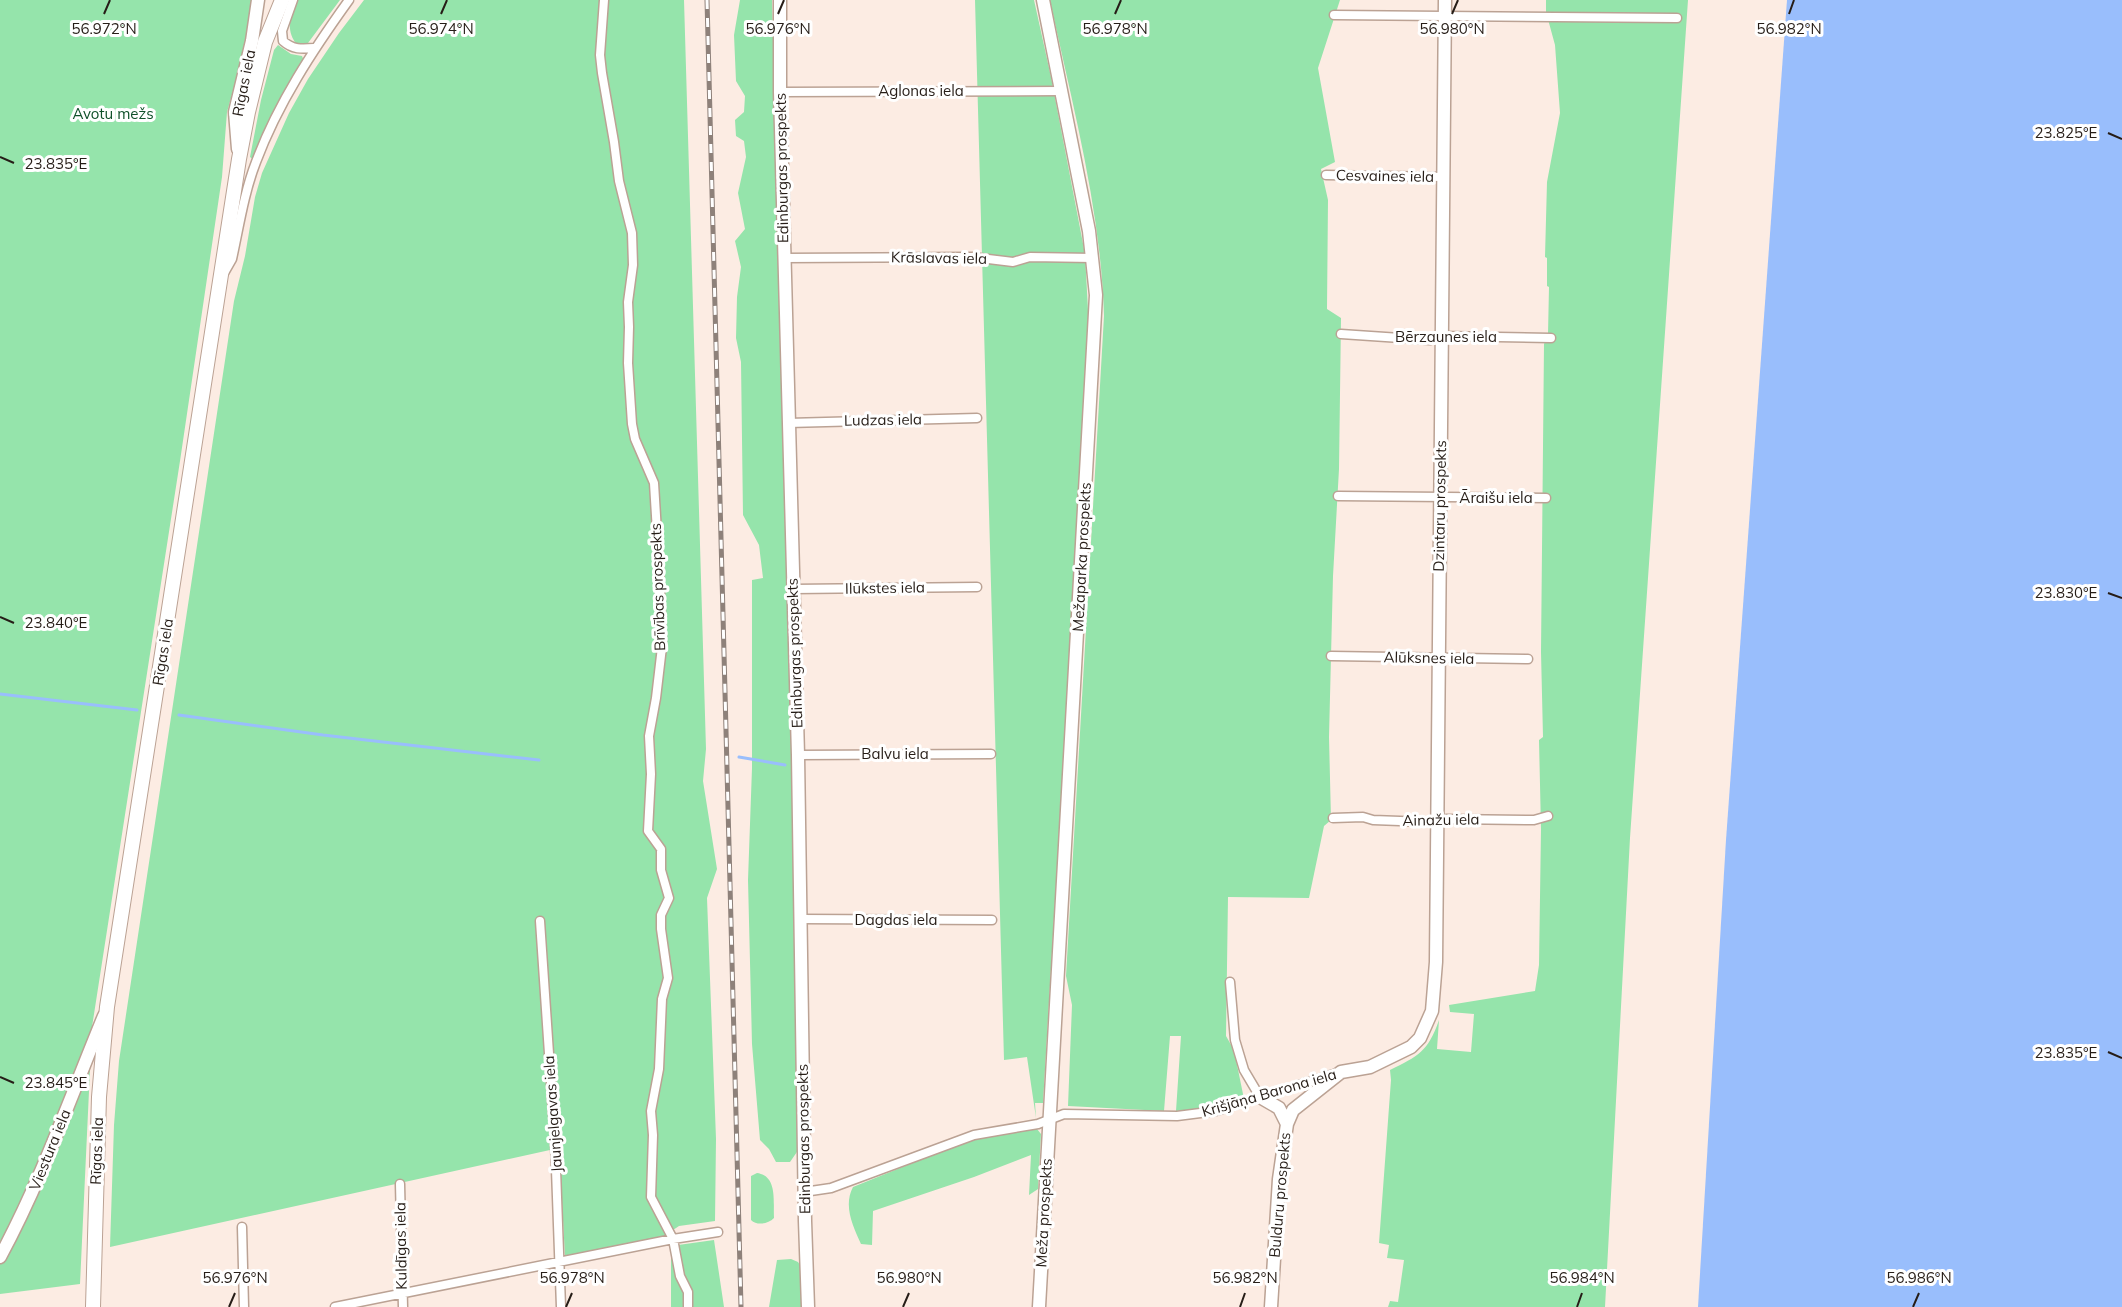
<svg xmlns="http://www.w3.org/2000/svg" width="2122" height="1307" font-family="Mulish,sans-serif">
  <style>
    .green { fill: #95e4ab }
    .water { fill: #99befc }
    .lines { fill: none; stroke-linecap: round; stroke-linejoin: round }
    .stream { stroke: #99befc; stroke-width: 3 }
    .street-casing { stroke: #bba294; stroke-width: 11 }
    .secondary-casing { stroke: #bba294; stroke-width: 15 }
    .primary-casing { stroke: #bba294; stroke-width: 16 }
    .street { stroke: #fff; stroke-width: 8 }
    .secondary { stroke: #fff; stroke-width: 12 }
    .primary { stroke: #fff; stroke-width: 14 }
    .rail-casing { stroke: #8e817a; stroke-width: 5 }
    .rail { stroke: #fff; stroke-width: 3; stroke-dasharray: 9; stroke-linecap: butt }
    .ticks { fill: none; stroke: #261d17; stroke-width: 2 }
    .labels { text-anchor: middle; stroke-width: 6; stroke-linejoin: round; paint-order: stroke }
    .street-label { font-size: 15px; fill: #261d17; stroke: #fff }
    .park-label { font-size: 15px; fill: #0f5029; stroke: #fff }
    .ticks-label { font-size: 15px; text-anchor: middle; fill: #261d17; stroke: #fff; stroke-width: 6; stroke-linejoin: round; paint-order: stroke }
  </style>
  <rect width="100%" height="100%" fill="#fcece3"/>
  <path class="green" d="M 0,0 L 253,0 L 246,45 L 227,112 L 222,177 L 180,461 L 92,1027 L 80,1284 L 0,1294 Z
    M 298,0 L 340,0 L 308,43 L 297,45 C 285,29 290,17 298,0 Z
    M 364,0 L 684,0 L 706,749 L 703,781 L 717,869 L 707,898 L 716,1139 L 715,1221 L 679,1226 L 670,1232 L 673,1239 L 565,1256 L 559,1148 L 110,1247 L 114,1125 L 119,1061 L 234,301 L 245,256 L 255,197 L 262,173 L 289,113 L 308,79 L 339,33 Z
    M 740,0 L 772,0 L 792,749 L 799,1149 L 790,1162 L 776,1162 L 769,1149 L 760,1140 L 752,1044 L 748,880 L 752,768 L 752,580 L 763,578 L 759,545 L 743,515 L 741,362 L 736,338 L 737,297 L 741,267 L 735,241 L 745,229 L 738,193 L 746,157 L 744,141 L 736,136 L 735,120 L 744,112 L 745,96 L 736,81 L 734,35 Z
    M 975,0 L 1034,0 L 1051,77 L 1085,254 L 1089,329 L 1043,1103 L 1035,1103 L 1036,1118 L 1027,1057 L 1004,1060 Z
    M 1050,0 L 1340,0 L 1318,68 L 1335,162 L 1321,169 L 1328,200 L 1327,309 L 1341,318 L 1339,469 L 1333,576 L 1329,737 L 1331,820 L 1324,826 L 1309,898 L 1228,897 L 1226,1036 L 1234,1050 L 1244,1099 L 1199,1109 L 1176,1111 L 1181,1036 L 1170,1036 L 1164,1111 L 1068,1106 L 1072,1005 L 1066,976 L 1104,316 C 1101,209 1072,104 1050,0 Z
    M 1546,0 L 1688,0 L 1630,838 L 1605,1307 L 1388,1307 L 1390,1301 L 1398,1302 L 1404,1260 L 1387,1258 L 1389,1245 L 1379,1243 L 1391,1080 L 1390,1070 C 1418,1056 1428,1052 1439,1020 L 1437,1049 L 1471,1052 L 1474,1014 L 1450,1012 L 1449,1005 L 1535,991 L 1539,965 L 1541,829 L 1539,740 L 1543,737 L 1541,652 L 1544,344 L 1548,334 L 1549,287 L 1547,286 L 1547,258 L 1545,257 L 1547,182 L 1560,113 L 1555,45 L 1546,12 Z
    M 278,45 L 291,54 L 302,56 L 304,61 L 254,160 L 250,157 L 261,100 L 274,50 Z
    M 1025,1128 L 1037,1129 L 1041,1134 L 1038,1189 L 1029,1195 L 1031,1155 L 974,1177 L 873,1211 L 872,1245 L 861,1244 C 853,1226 843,1206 853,1187 L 972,1139 Z
    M 757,1173 C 778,1176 773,1202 774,1218 C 768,1224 757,1226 751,1220 L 751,1176 Z
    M 714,1240 L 724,1307 L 671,1307 L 671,1246 Z
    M 791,1259 L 798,1262 L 801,1267 L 802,1307 L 769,1307 L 777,1260 Z"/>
  <path class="water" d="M 1787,0 L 2122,0 L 2122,1307 L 1698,1307 L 1726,840 Z"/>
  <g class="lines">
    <path class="stream" d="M 0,694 L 137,710
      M 179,715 L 323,735 L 539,760
      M 739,757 L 785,765"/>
    <defs>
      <path id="street" d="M 293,0 L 282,31 L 283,41 C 293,50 302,49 315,48
        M 604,0 L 600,55 L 602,73 L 614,142 L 619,181 L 632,233 L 633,265 L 628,302 L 629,327 L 628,363 L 632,424 L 635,439 L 654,483 L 659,565 L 662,647 L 656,698 L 649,736 L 651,774 L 648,831 L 661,849 L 661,870 L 669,898 L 661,915 L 661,929 L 668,978 L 662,999 L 659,1069 L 651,1111 L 653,1135 L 651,1197 L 673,1239 L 680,1276 L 688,1292 L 688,1307
        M 1334,15 L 1677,18
        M 780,92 L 1061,91
        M 1326,175 L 1444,177
        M 784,258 L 972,257 L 1013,262 L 1030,257 L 1093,258
        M 224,273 L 232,259 C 239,227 244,193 256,162 C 278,103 313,50 349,0
        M 1341,334 L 1430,340 L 1441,336 L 1551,338
        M 788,423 L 977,418
        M 1338,496 L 1546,498
        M 793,589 L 977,587
        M 1331,656 L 1528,659
        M 798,755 L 991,754
        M 1333,818 L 1363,817 L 1373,820 L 1427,822 L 1447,819 L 1534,820 L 1548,816
        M 801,919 L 992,920
        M 540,921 L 555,1142 L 561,1307
        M 1230,982 L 1235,1040 L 1244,1070 L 1260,1097
        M 400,1184 L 403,1307
        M 804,1192 L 831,1188 L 974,1135 L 1038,1124 L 1064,1114 L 1177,1116 L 1216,1111 L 1334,1074
        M 242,1227 L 244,1307
        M 335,1307 L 673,1239 L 718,1232"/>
      <path id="secondary" d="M 780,0 L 780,92 L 798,755 L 805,1221 L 808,1307
        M 238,149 L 235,112 L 252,41 L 258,0
        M 1260,1097 L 1279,1108 L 1287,1124
        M 0,1257 C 42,1179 70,1098 104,1016
        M 1039,1307 L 1096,295 L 1089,231 L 1043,0
        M 1271,1307 L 1279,1179 L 1287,1124 L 1293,1110 L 1341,1072 L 1370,1067 L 1411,1047 L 1420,1038 L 1432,1011 L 1436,962 L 1445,0"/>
      <path id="primary" d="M 93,1307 L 99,1097 L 107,1007 L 239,159 L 248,112 L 265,42 L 282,0"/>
    </defs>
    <use href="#street" class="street-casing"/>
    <use href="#secondary" class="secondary-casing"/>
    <use href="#primary" class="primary-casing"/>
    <use href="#street" class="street"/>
    <use href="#secondary" class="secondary"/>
    <use href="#primary" class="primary"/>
    <defs>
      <path id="rail" d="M 707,0 L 741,1307"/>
    </defs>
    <use href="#rail" class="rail-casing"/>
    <use href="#rail" class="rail"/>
  </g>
  <path class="ticks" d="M 104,14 L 110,0M 441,14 L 447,0M 778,14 L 784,0M 1115,14 L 1121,0M 1452,14 L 1458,0M 1789,14 L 1794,0M 2108,133 L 2122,139M 0,157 L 14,163M 2108,593 L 2122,598M 0,617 L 14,623M 2108,1052 L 2122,1058M 0,1077 L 14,1083M 229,1307 L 235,1293M 566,1307 L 572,1293M 903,1307 L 909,1293M 1240,1307 L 1245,1293M 1577,1307 L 1582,1293M 1913,1307 L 1919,1293"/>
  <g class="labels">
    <g class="street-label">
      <text transform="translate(244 83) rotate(-79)" y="5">Rīgas iela</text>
      <text x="921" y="96">Aglonas iela</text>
      <text transform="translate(782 168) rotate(-91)" y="5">Edinburgas prospekts</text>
      <text transform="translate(1385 176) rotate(1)" y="5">Cesvaines iela</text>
      <text transform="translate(939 258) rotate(1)" y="5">Krāslavas iela</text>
      <text x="1446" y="342">Bērzaunes iela</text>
      <text transform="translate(883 420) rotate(-1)" y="5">Ludzas iela</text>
      <text x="1496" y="503">Āraišu iela</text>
      <text transform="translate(1440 506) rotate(-89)" y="5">Dzintaru prospekts</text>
      <text transform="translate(1082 557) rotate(-87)" y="5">Mežaparka prospekts</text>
      <text transform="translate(658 587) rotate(-92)" y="5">Brīvības prospekts</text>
      <text transform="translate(885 588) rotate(-1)" y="5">Ilūkstes iela</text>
      <text transform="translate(163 652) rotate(-81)" y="5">Rīgas iela</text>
      <text transform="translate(795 653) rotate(-92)" y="5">Edinburgas prospekts</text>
      <text transform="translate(1429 658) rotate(1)" y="5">Alūksnes iela</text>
      <text x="895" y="759">Balvu iela</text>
      <text transform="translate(1441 820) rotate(-1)" y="5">Ainažu iela</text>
      <text x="896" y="925">Dagdas iela</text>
      <text transform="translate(1269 1093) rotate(-16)" y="5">Krišjāņa Barona iela</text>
      <text transform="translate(553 1114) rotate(-94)" y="5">Jaunjelgavas iela</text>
      <text transform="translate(804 1139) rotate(-91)" y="5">Edinburgas prospekts</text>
      <text transform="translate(50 1150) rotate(-68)" y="5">Viestura iela</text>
      <text transform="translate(97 1151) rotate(-88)" y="5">Rīgas iela</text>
      <text transform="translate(1280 1195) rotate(-85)" y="5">Bulduru prospekts</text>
      <text transform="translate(1044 1213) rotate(-87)" y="5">Meža prospekts</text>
      <text transform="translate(401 1246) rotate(-91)" y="5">Kuldīgas iela</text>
    </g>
    <g class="park-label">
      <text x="113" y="119">Avotu mežs</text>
    </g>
  </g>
  <g class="ticks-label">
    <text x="104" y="34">56.972°N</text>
    <text x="441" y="34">56.974°N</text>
    <text x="778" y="34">56.976°N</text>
    <text x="1115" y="34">56.978°N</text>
    <text x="1452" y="34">56.980°N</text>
    <text x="1789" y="34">56.982°N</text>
    <text x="2066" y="138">23.825°E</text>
    <text x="56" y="169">23.835°E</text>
    <text x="2066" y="598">23.830°E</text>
    <text x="56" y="628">23.840°E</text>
    <text x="2066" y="1058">23.835°E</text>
    <text x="56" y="1088">23.845°E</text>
    <text x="235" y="1283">56.976°N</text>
    <text x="572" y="1283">56.978°N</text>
    <text x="909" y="1283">56.980°N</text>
    <text x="1245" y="1283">56.982°N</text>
    <text x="1582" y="1283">56.984°N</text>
    <text x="1919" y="1283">56.986°N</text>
  </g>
</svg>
